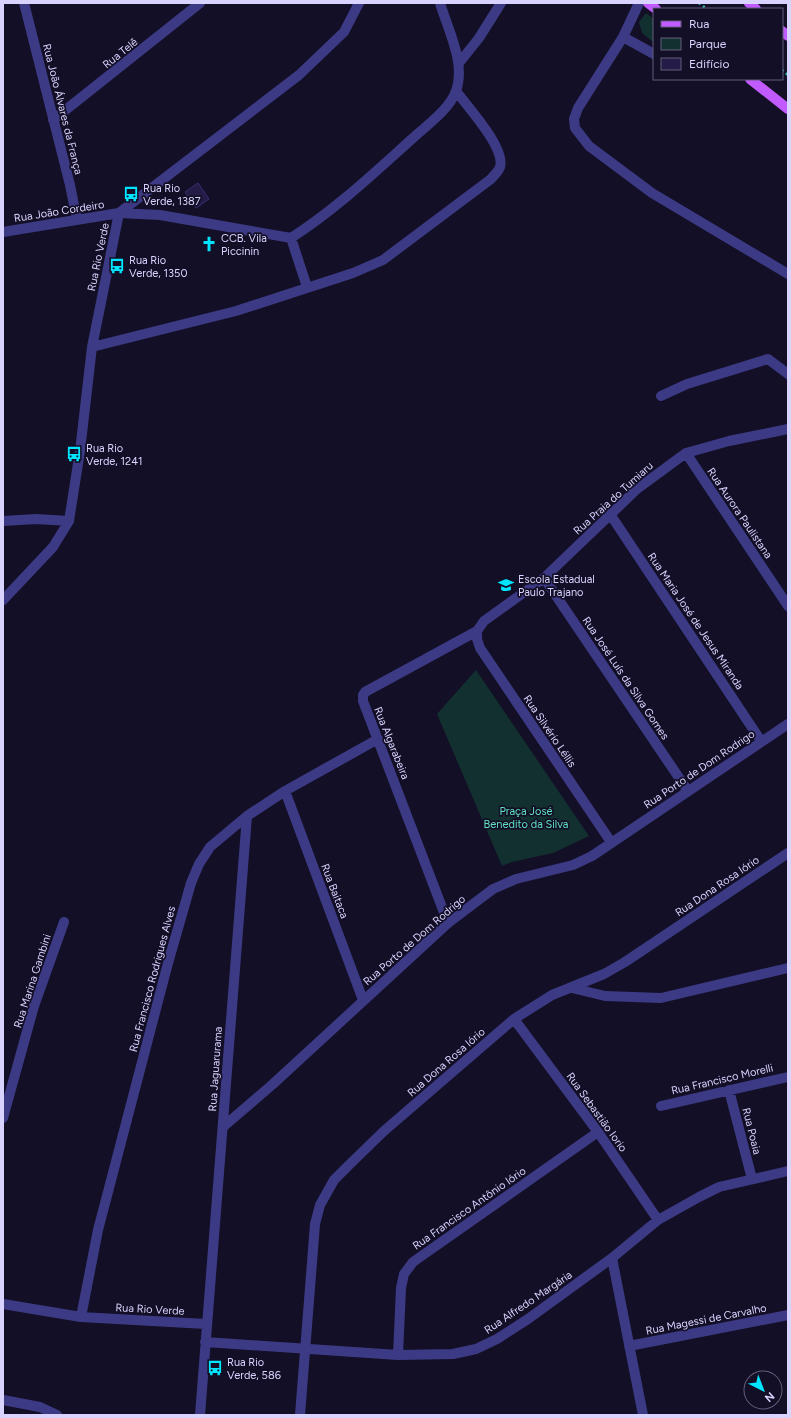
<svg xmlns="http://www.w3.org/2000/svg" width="791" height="1418" font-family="Figtree,sans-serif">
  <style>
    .green { fill: #12302f }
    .building { fill: #241b47; stroke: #3b2d73 }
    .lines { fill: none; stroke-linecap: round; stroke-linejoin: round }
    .path { stroke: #2fb8b0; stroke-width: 2.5; stroke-dasharray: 2 3; stroke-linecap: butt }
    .minor { stroke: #3d3a85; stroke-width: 10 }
    .major { stroke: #c25bff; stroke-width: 10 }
    .labels { text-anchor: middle; stroke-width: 3.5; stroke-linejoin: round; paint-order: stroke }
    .street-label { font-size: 11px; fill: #d9d4ff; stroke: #130f26 }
    .poi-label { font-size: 11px; fill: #d9d4ff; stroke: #130f26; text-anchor: start }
    .park-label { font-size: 11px; fill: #5fe0c0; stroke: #130f26 }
  </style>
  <rect width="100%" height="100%" fill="#130f26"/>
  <path class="green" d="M 646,13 L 654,19 L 654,43 L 642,33 L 639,22 Z
    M 476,670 L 589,836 L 587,837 L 553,853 L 512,862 L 502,866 L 437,714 Z"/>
  <path class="building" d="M 198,183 L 209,199 L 196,208 L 185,192 Z"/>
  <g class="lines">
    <path class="path" d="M 699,3 L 707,9
      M 782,70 L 788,75"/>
    <path class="minor" d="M 24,3 L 70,185 L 77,220
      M 639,3 L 623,37 L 578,108 L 574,119 L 575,128 L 589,146 L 652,193 L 788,274
      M 623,37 L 654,54
      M 459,63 L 479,38 L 501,3
      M 53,120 L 200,3
      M 3,232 L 119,213 L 160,215 L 291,238 C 335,210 374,173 413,138 C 427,125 449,110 456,91 C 466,63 448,30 440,3
      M 291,238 L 307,287
      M 92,347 L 236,311 L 353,273 L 383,260 L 491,179 C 494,175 499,171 500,167 C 506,148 467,106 456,91
      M 661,396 L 687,384 L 768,359 L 788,374
      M 686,453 L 788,606
      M 610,514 L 761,741
      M 3,521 L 36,519 L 69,521
      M 544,578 L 688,791
      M 3,600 L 53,547 L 69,521 L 80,451 L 92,347 L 119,213 L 299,75 L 344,32 L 359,3
      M 477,631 L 477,639 L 480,648 L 611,842
      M 285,791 L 363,1000
      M 448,923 L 363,701 L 363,695 L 365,692 L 477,631 L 484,621 L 544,578 L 637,489 L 686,453 L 729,441 L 788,429
      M 572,988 L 605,996 L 661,998 L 788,968
      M 514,1019 L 598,1132 L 658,1220
      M 729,1090 L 752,1179
      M 661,1106 L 788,1077
      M 3,1118 L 34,1006 L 64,922
      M 223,1127 L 273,1084 L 448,923 L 493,889 L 516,879 L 573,865 L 592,856 L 788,724
      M 612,1258 L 643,1415
      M 3,1304 L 81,1317 L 206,1324
      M 81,1317 L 98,1230 L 168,963 L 191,883 L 199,864 L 210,847 L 247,816 L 285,791 L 378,739
      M 205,1342 L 398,1355 L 453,1354 L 476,1349 L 497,1339 L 528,1319 L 612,1258 L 658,1220 L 699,1197 L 719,1187 L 788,1171
      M 629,1346 L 788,1315
      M 398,1355 L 401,1288 L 404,1274 L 413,1262 L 598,1132
      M 3,1400 L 40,1407 L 57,1415
      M 200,1415 L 247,816
      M 300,1415 L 315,1224 L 320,1205 L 334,1180 L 349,1165 L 384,1131 L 514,1019 L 552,995 L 604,974 L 625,962 L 788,853"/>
    <path class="major" d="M 648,3 L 656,9
      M 749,3 L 756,9
      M 782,31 L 788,36
      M 750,79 L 788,109"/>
  </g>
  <defs>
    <symbol id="bus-bare" viewBox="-9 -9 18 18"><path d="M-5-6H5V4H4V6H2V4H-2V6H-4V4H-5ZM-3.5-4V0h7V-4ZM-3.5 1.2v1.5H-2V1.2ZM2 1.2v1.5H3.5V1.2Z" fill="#00e5ff" stroke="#130f26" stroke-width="2.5" paint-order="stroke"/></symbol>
    <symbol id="church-bare" viewBox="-9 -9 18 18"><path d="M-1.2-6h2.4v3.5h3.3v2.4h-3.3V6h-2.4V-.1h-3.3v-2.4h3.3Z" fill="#00e5ff" stroke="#130f26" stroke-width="2.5" paint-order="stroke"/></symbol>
    <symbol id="school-bare" viewBox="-9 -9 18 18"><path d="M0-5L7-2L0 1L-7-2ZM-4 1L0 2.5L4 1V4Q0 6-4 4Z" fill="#00e5ff" stroke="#130f26" stroke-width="2.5" paint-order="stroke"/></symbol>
  </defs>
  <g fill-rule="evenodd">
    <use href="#bus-bare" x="120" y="183" width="22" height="22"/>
    <use href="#church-bare" x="198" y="233" width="22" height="22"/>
    <use href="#bus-bare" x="106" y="255" width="22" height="22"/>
    <use href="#bus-bare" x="63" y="443" width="22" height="22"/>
    <use href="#school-bare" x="495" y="574" width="22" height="22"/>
    <use href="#bus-bare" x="204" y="1357" width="22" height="22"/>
  </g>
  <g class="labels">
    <g class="street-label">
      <text transform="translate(120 53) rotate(-39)" y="4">Rua Telê</text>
      <text transform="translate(63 109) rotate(76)" y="4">Rua João Álvares da França</text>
      <text transform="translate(59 211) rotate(-9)" y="4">Rua João Cordeiro</text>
      <text transform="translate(98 257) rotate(-78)" y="4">Rua Rio Verde</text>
      <text transform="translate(613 498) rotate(-42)" y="4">Rua Praia do Tumiaru</text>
      <text transform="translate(740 513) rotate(56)" y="4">Rua Aurora Paulistana</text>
      <text transform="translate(696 621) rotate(56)" y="4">Rua Maria José de Jesus Miranda</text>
      <text transform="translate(626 678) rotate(56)" y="4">Rua José Luís da Silva Gomes</text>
      <text transform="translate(550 731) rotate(56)" y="4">Rua Silvério Léllis</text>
      <text transform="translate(392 743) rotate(68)" y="4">Rua Algarabeira</text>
      <text transform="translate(699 769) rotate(-34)" y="4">Rua Porto de Dom Rodrigo</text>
      <text transform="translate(717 886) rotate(-34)" y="4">Rua Dona Rosa Iório</text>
      <text transform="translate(335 891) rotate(69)" y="4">Rua Baitaca</text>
      <text transform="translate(414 940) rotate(-41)" y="4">Rua Porto de Dom Rodrigo</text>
      <text transform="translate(152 979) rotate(-75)" y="4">Rua Francisco Rodrigues Alves</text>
      <text transform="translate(32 981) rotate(-72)" y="4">Rua Marina Gambini</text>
      <text transform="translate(446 1062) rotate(-41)" y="4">Rua Dona Rosa Iório</text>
      <text transform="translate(215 1069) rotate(-86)" y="4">Rua Jaguarurama</text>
      <text transform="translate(722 1079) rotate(-13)" y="4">Rua Francisco Morelli</text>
      <text transform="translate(597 1112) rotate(54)" y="4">Rua Sebastião Iorio</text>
      <text transform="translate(752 1131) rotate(76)" y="4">Rua Poaia</text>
      <text transform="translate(469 1208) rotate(-35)" y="4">Rua Francisco Antônio Iório</text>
      <text transform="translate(528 1302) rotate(-34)" y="4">Rua Alfredo Margária</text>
      <text transform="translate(150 1309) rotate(3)" y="4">Rua Rio Verde</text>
      <text transform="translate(706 1319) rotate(-11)" y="4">Rua Magessi de Carvalho</text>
    </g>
    <g class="poi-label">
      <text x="143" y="192">Rua Rio<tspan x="143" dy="13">Verde, 1387</tspan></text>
      <text x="221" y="242">CCB. Vila<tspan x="221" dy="13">Piccinin</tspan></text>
      <text x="129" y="264">Rua Rio<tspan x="129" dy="13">Verde, 1350</tspan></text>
      <text x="86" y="452">Rua Rio<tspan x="86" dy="13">Verde, 1241</tspan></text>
      <text x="518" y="583">Escola Estadual<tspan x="518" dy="13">Paulo Trajano</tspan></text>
      <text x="227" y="1366">Rua Rio<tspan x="227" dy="13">Verde, 586</tspan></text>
    </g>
    <g class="park-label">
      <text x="526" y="815">Praça José<tspan x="526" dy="13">Benedito da Silva</tspan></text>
    </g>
  </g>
  <rect width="791" height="1418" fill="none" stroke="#d9d4ff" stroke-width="8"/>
  <rect x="653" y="8" width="130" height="72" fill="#130f26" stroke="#625e7d"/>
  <rect x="661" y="21" width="20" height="6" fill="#c25bff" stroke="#625e7d"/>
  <text x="689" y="28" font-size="12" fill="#d9d4ff">Rua</text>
  <rect x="661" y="38" width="20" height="12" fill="#12302f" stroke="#625e7d"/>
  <text x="689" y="48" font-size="12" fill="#d9d4ff">Parque</text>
  <rect x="661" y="58" width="20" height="12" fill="#241b47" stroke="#625e7d"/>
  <text x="689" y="68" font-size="12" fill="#d9d4ff">Edifício</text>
  <g transform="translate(763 1390) rotate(138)"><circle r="19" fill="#130f26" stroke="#625e7d"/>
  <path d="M0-3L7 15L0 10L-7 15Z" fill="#00e5ff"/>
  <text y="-6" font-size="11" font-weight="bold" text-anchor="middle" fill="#d9d4ff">N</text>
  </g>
</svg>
